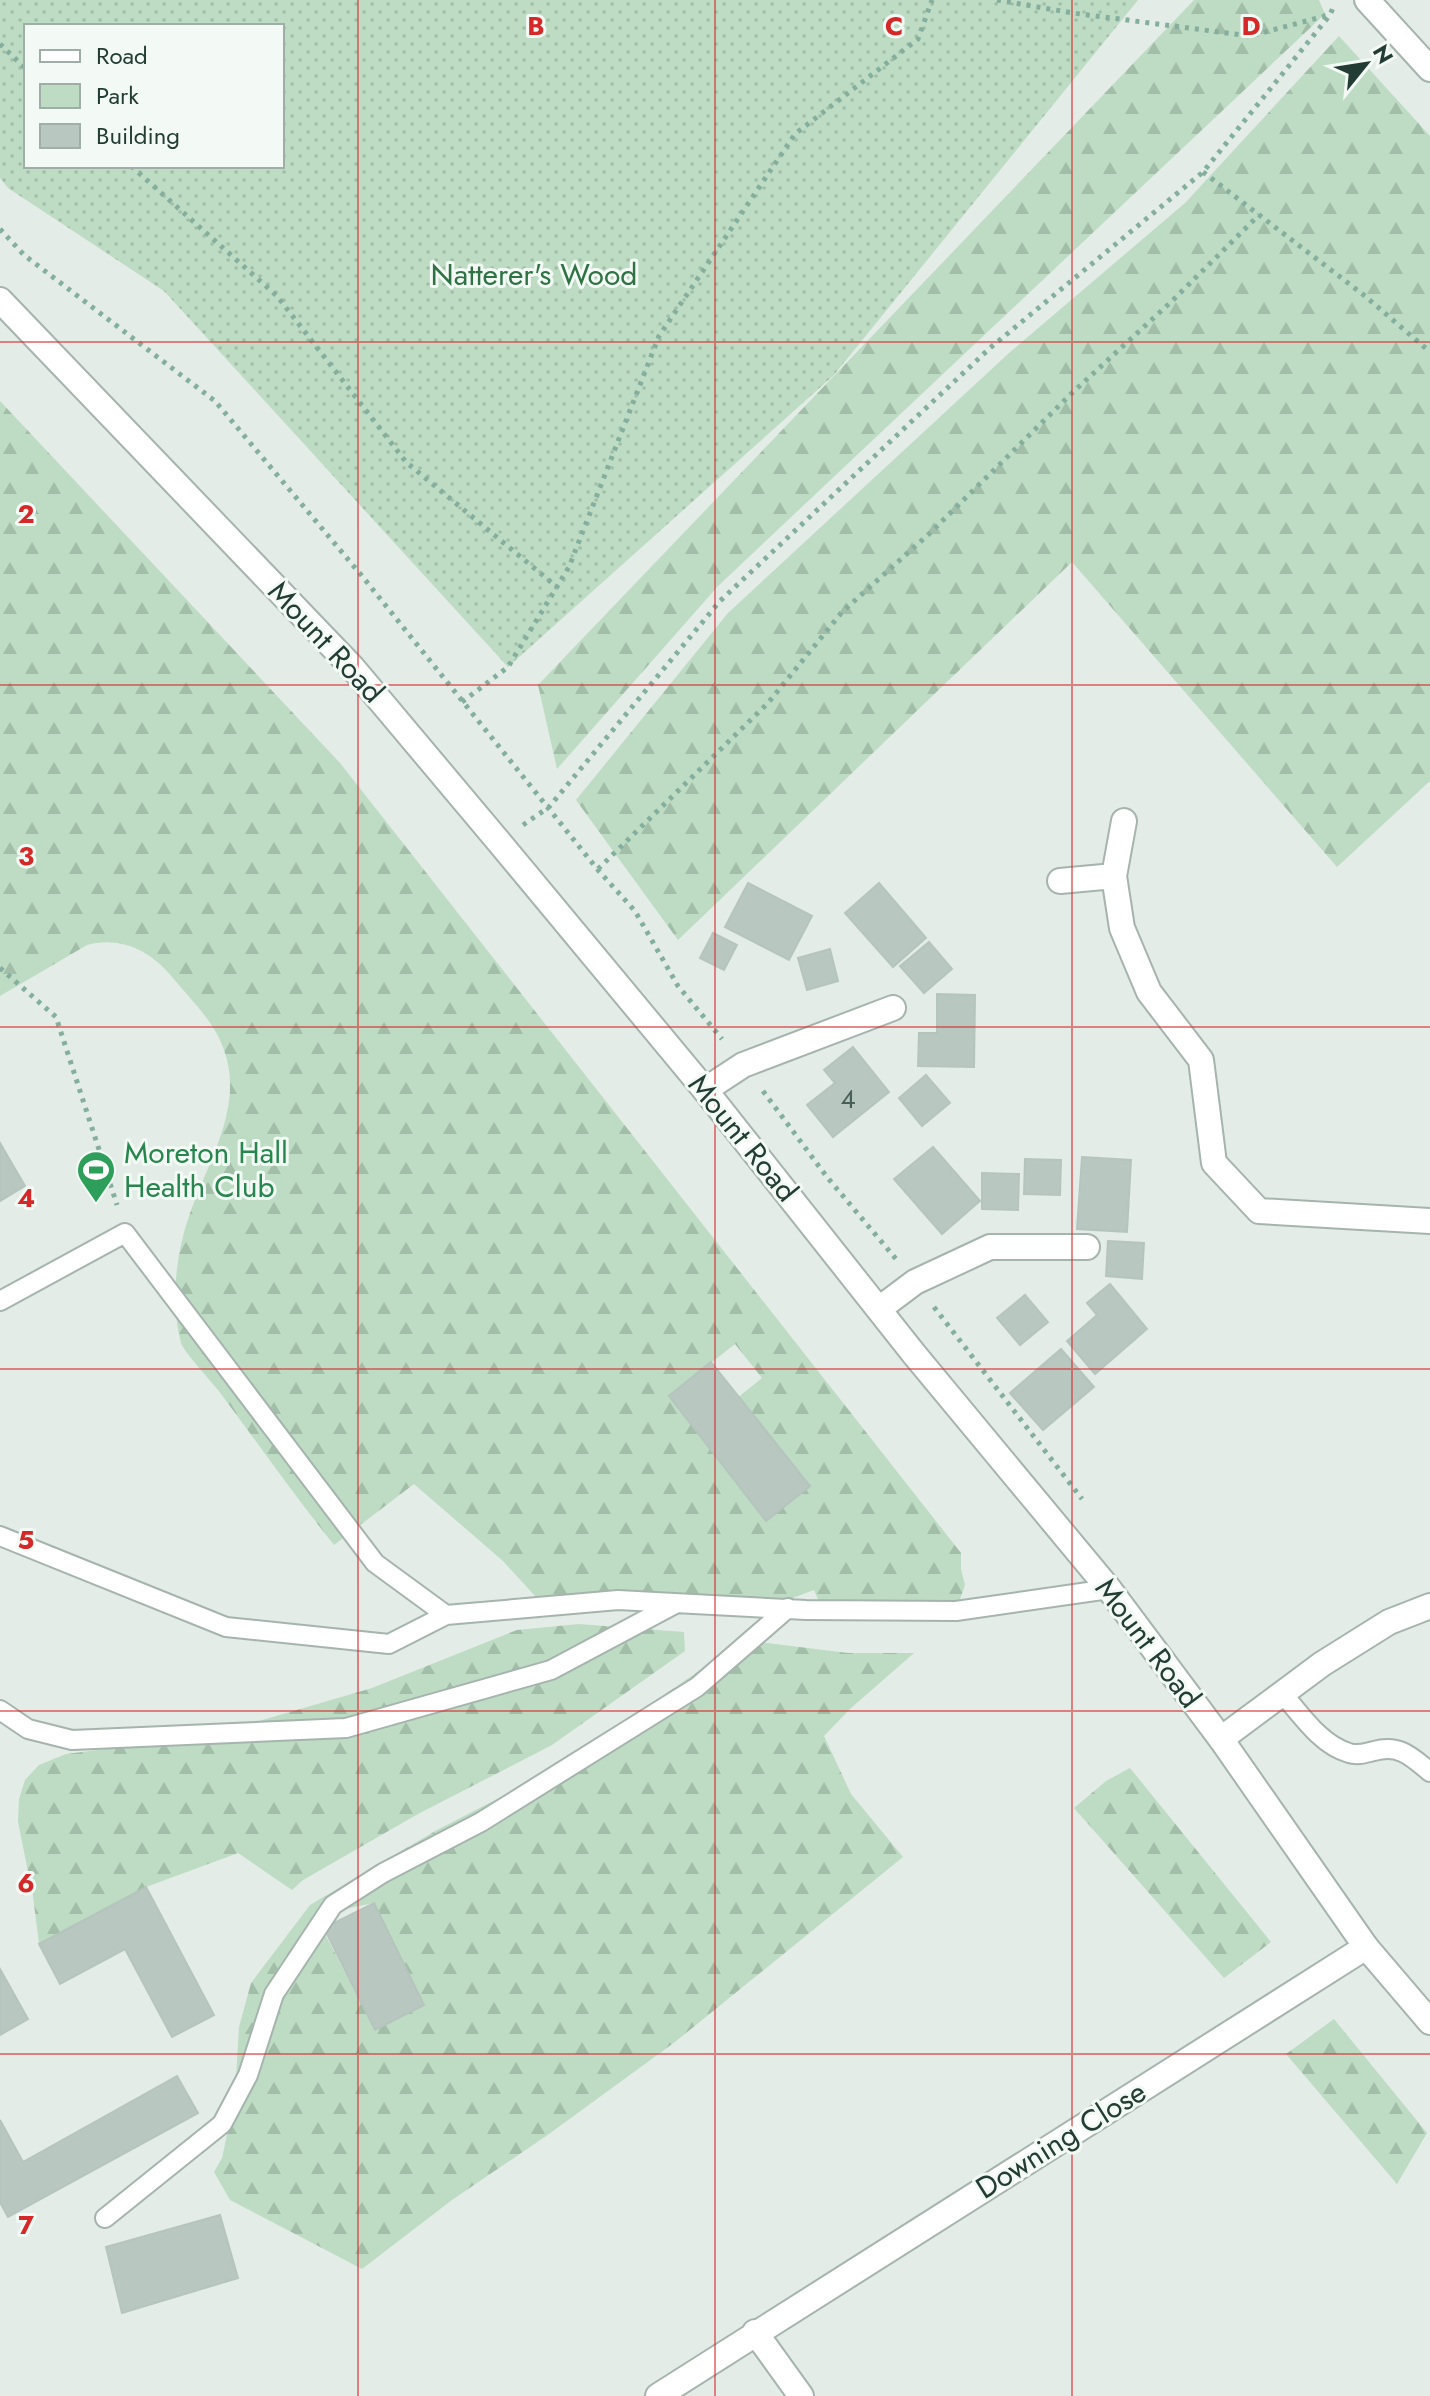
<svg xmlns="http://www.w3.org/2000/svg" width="1430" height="2396" font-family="Jost,sans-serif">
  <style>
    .green { fill: url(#green-dots); fill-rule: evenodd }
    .forest { fill: url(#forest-firs); fill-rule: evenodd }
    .building { fill: #b8c7c0; stroke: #b5c5be; stroke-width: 2 }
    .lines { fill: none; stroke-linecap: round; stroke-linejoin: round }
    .service-casing { stroke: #a6b4ae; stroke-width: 22 }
    .minor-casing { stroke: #a6b4ae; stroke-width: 28 }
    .tertiary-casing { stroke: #a6b4ae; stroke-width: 28 }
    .path { stroke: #84ae9e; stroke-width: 5; stroke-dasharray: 4 6; stroke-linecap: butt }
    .service { stroke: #fff; stroke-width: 18 }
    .minor { stroke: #fff; stroke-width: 24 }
    .tertiary { stroke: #fff; stroke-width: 24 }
    .grid { fill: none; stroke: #d62828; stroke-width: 2; stroke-opacity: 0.55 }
    .labels { text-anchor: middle; stroke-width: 6; stroke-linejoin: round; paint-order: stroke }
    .number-label { font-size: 26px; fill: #486057 }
    .park-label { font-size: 30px; fill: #2f7244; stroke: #f3f9f5 }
    .street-label { font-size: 30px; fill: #233d34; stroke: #f3f9f5 }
    .leisure-label { font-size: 30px; fill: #27864d; stroke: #f3f9f5; text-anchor: start }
    .grid-label { font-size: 26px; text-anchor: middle; font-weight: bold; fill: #d62828; stroke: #f3f9f5; stroke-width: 6; stroke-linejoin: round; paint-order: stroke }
  </style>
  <defs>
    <pattern id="green-dots" width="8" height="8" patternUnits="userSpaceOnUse" patternTransform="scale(2)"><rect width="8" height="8" fill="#bddcc3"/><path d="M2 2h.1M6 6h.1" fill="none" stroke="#a2bea8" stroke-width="1.8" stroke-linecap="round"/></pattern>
    <pattern id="forest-firs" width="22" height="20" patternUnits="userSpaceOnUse" patternTransform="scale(2)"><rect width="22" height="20" fill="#bddcc3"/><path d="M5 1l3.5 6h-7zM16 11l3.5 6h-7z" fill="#a2bea8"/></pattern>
  </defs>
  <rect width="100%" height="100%" fill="#e3ece7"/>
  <path class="green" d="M 0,0 L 1138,0 L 834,375 L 508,667 L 164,291 L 8,188 L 0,178 ZM 26,26 L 282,26 L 282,166 L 26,166 Z"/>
  <path class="forest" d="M 1194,0 L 1319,0 L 1325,14 L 718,586 L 557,769 L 538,685 Z
    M 1339,36 L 1430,136 L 1430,781 L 1337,867 L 1072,562 L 678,940 L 576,800 L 728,613 L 1009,353 L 1185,203 Z
    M 0,401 L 340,763 L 961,1553 L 961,1569 L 965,1585 L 956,1611 L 824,1613 L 814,1590 L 763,1609 L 556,1595 L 536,1597 L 503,1561 L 414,1484 L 334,1545 C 294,1495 257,1442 218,1390 C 210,1380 184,1352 181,1343 C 169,1297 177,1244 195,1200 C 213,1154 243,1102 224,1050 C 215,1022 190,999 172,977 C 150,950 120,936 87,945 L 0,996 ZM 735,1344 L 762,1378 L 731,1403 L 766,1520 L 669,1396 Z
    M 579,1624 L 684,1632 L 685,1651 L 552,1745 L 418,1814 L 303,1880 L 292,1890 L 238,1853 L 146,1887 L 39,1944 L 33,1896 L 18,1822 L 19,1799 L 25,1780 L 39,1765 L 66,1754 L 146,1744 L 232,1729 L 372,1688 L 517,1630 Z
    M 767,1643 L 848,1653 L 914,1653 L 850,1709 L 824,1736 L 851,1794 L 903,1857 L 675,2042 L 549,2134 L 452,2200 L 362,2269 L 230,2200 L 214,2172 L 222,2158 L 235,2097 L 239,2027 L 251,1983 L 310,1905 L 437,1830 L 557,1768 L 734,1647 ZM 374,1903 L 424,2004 L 375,2029 L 315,1915 Z
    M 1130,1768 L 1271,1942 L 1224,1978 L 1074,1808 L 1106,1781 Z
    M 1334,2019 L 1427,2133 L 1397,2184 L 1286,2054 Z"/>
  <path class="building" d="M 748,883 L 812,916 L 789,960 L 725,927 Z
    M 879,883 L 926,938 L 893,967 L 845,913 Z
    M 713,933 L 737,945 L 724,970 L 700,958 Z
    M 929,942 L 952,969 L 924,993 L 900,966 Z
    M 830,949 L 838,981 L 807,990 L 798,958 Z
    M 937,994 L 975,995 L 974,1067 L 918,1066 L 919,1033 L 937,1033 Z
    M 853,1047 L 889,1092 L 833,1137 L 807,1105 L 835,1083 L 824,1070 Z
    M 926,1075 L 950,1103 L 922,1126 L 899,1098 Z
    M 0,1143 L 25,1186 L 0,1201 Z
    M 933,1147 L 980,1201 L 942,1234 L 894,1179 Z
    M 1082,1157 L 1131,1160 L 1127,1232 L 1077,1229 Z
    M 1025,1159 L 1061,1160 L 1060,1195 L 1024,1194 Z
    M 982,1173 L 1019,1174 L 1018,1210 L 982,1209 Z
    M 1108,1241 L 1144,1243 L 1142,1279 L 1106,1276 Z
    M 1110,1284 L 1147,1329 L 1095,1374 L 1067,1341 L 1097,1315 L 1087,1303 Z
    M 1025,1295 L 1048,1322 L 1020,1345 L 997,1318 Z
    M 1061,1349 L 1094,1387 L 1043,1430 L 1010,1393 Z
    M 711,1362 L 810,1486 L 766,1521 L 669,1396 Z
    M 146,1887 L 214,2015 L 172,2037 L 125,1949 L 60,1984 L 39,1944 Z
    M 374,1903 L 424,2005 L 375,2030 L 324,1928 Z
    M 0,1969 L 28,2019 L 0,2035 Z
    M 177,2076 L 198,2113 L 8,2217 L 0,2202 L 0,2120 L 23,2162 Z
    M 220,2215 L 238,2278 L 122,2313 L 106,2247 Z"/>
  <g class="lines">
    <defs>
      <path id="service" d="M 0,1301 L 125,1233 L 375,1563 L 446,1615
        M 0,1536 L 226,1627 L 389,1644 L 446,1615 L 618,1600 L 806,1610 L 956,1611 L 1109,1589
        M 1283,1694 C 1301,1715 1321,1745 1349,1753 C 1358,1756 1365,1753 1374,1751 C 1399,1744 1411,1756 1430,1772
        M 0,1710 L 28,1729 L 72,1740 L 346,1728 L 551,1670 L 675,1604
        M 105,2218 L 222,2124 L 248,2075 L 274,1994 L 333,1905 L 383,1873 L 481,1822 L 697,1687 L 788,1608"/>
      <path id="minor" d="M 1367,0 L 1430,69
        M 1114,876 L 1122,928 L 1149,992 L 1201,1060 L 1214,1163 L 1259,1211 L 1430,1221
        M 1060,881 L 1114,876 L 1124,821
        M 705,1090 L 743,1065 L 893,1008
        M 879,1309 L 915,1282 L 990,1247 L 1087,1247
        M 1221,1739 L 1322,1664 L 1389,1622 L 1430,1606
        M 755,2332 L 801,2396
        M 658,2396 L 1366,1947"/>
      <path id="tertiary" d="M 0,300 L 352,667 L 499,842 L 705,1090 L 914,1354 L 1109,1589 L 1221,1739 L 1366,1947 L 1430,2022"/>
    </defs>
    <use href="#service" class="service-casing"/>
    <use href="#minor" class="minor-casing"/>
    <use href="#tertiary" class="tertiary-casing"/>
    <path class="path" d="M 997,0 L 1073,13 L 1250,36 L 1329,15
      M 0,44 L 26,69
      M 131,166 L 277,296 L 406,462 L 557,587
      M 1203,172 L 1365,296 L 1430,352
      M 0,229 L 24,255 L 215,401 L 362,576 L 598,870 L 635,911 L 678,986 L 722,1039
      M 462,702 L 508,667 L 569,567 L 659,336 L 795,134 L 918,39 L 932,0
      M 523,825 L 549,807 L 720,601 L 990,348 L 1203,172 L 1330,15 L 1334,5
      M 598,869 L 768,703 L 842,612 L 930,533 L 1072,393 L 1172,301 L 1259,215
      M 0,968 L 56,1017 L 117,1205
      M 763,1091 L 827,1177 L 896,1259
      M 934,1307 L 1082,1499"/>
    <use href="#service" class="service"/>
    <use href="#minor" class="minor"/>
    <use href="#tertiary" class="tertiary"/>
  </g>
  <path class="grid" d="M 358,0 L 358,2396M 715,0 L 715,2396M 1072,0 L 1072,2396M 0,342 L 1430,342M 0,685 L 1430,685M 0,1027 L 1430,1027M 0,1369 L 1430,1369M 0,1711 L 1430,1711M 0,2054 L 1430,2054"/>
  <defs>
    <symbol id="stadium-pin" viewBox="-11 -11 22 30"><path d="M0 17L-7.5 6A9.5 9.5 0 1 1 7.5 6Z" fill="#2e9e5b" stroke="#f3f9f5"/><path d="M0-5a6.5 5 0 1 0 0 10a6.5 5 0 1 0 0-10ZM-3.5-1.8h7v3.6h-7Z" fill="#fff"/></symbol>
  </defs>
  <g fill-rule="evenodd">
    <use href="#stadium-pin" x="74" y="1148" width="44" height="60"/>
  </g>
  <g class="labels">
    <g class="number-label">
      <text x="848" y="1108">4</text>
    </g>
    <g class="park-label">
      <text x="534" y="285">Natterer's Wood</text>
    </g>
    <g class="street-label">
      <text transform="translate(326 642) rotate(47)" y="10">Mount Road</text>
      <text transform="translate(743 1138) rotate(51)" y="10">Mount Road</text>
      <text transform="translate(1148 1643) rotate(53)" y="10">Mount Road</text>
      <text transform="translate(1061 2140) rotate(-32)" y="10">Downing Close</text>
    </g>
    <g class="leisure-label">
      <text x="124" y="1163">Moreton Hall<tspan x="124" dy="34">Health Club</tspan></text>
    </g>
  </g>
  <g class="grid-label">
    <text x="536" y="35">B</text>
    <text x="894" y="35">C</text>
    <text x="1251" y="35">D</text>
    <text x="26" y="523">2</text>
    <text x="26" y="865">3</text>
    <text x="26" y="1207">4</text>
    <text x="26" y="1549">5</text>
    <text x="26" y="1892">6</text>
    <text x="26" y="2234">7</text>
  </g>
  <rect x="24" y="24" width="260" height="144" fill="#f3f9f5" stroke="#a0aea8" stroke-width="2"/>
  <rect x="40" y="50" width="40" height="12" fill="#ffffff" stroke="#a0aea8" stroke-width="2"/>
  <text x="96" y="64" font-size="24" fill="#233d34">Road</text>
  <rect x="40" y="84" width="40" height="24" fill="#bddcc3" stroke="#a0aea8" stroke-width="2"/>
  <text x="96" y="104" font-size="24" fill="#233d34">Park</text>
  <rect x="40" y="124" width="40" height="24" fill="#b8c7c0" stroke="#a0aea8" stroke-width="2"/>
  <text x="96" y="144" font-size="24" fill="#233d34">Building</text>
  <g transform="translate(1366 64) rotate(60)" stroke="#f3f9f5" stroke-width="6" paint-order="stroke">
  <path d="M0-6L14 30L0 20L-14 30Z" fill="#233d34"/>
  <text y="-12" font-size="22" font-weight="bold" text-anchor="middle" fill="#233d34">N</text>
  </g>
</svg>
